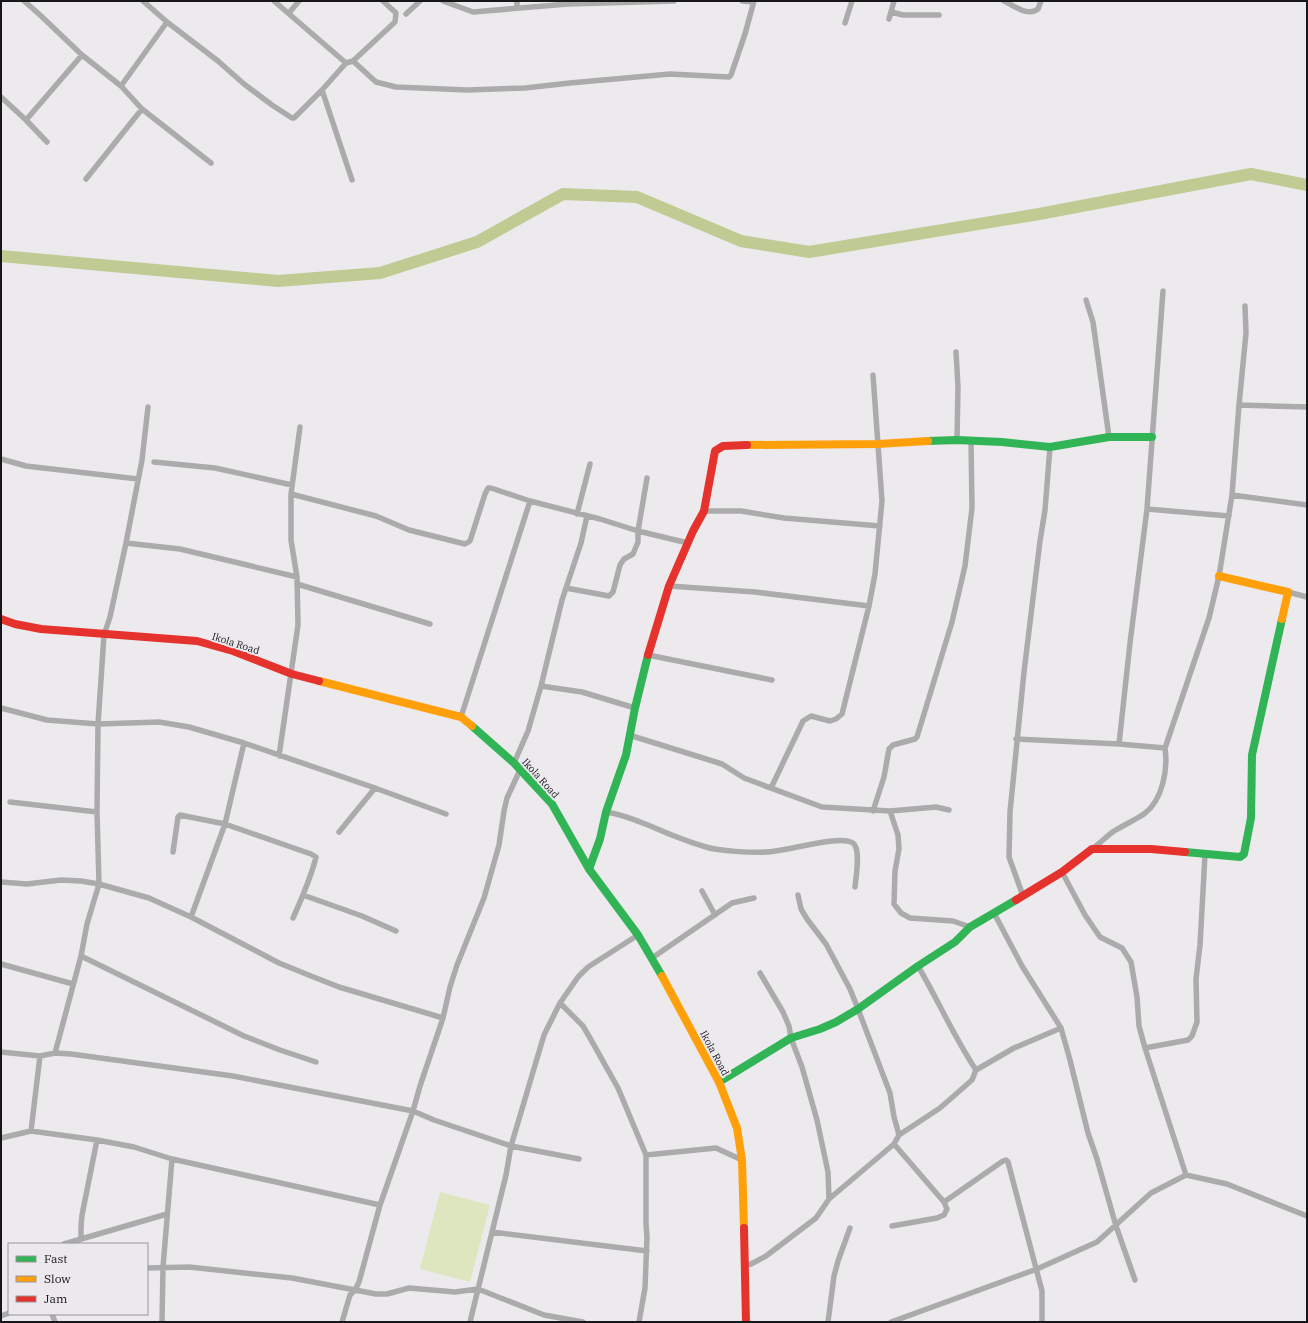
<svg xmlns="http://www.w3.org/2000/svg" width="1308" height="1323" font-family="'IBM Plex Serif',serif">
  <style>
    .green { fill: #dee6c0 }
    .lines { fill: none; stroke-linecap: round; stroke-linejoin: round }
    .stream { stroke: #c0ca93; stroke-width: 2 }
    .river { stroke: #c0ca93; stroke-width: 12 }
    .street { stroke: #ababac; stroke-width: 5.5 }
    .fast { stroke: #30b455; stroke-width: 8 }
    .slow { stroke: #ff9f0a; stroke-width: 8 }
    .jam { stroke: #e5322d; stroke-width: 8 }
    .labels { text-anchor: middle; stroke-width: 4; stroke-linejoin: round; paint-order: stroke }
    .street-label { font-size: 10px; fill: #171618; stroke: #ece9ee }
  </style>
  <rect width="100%" height="100%" fill="#eceaed"/>
  <path class="green" d="M 440,1192 L 490,1205 L 470,1282 L 420,1269 Z"/>
  <g class="lines">
    <path class="stream" d="M 1307,1275 L 1307,1289"/>
    <path class="river" d="M 1,256 L 278,281 L 380,273 L 477,242 L 563,194 L 637,197 L 741,241 L 809,252 L 1039,214 L 1251,174 L 1307,185"/>
    <path class="street" d="M 24,1 L 39,14 L 82,55 L 121,86 L 142,109 L 211,163
      M 143,1 L 167,22 L 218,61 L 244,84 L 272,105 L 292,118 L 294,118 L 322,90 L 346,63 L 353,61 L 395,22 L 396,13 L 383,1
      M 274,1 L 346,63
      M 443,1 L 473,12 L 568,4 L 674,1
      M 517,1 L 517,7
      M 742,1 L 753,2
      M 1004,1 C 1015,6 1027,17 1038,9 L 1041,1
      M 891,12 L 903,15 L 939,15
      M 289,13 L 299,1
      M 406,14 L 420,1
      M 889,19 L 894,1
      M 845,23 L 852,1
      M 353,61 L 376,82 L 396,87 L 467,90 L 525,88 L 570,83 L 670,74 L 729,77 L 731,75 L 745,34 L 754,1
      M 121,86 L 167,22
      M 322,90 L 352,180
      M 1,97 L 26,120 L 82,55
      M 26,120 L 47,142
      M 86,179 L 142,109
      M 1086,300 L 1093,322 L 1109,437
      M 956,352 L 958,387 L 957,440
      M 1239,405 L 1307,407
      M 1,459 L 26,466 L 138,479
      M 154,462 L 215,468 L 292,485
      M 291,494 L 376,516 L 409,530 L 465,544 L 470,541 L 485,494 L 488,488 L 491,488 L 530,501 L 600,519 L 638,531 L 688,543
      M 1232,495 L 1307,505
      M 1147,509 L 1229,516
      M 704,511 L 741,511 L 784,518 L 880,526
      M 577,514 L 590,464
      M 126,543 L 180,549 L 297,577
      M 297,584 L 430,624
      M 669,586 L 755,592 L 869,606
      M 566,588 L 609,596 L 613,592 L 620,565 L 624,559 L 633,554 L 638,542 L 638,531 L 647,478
      M 1288,592 L 1307,597
      M 648,655 L 772,680
      M 541,686 L 582,692 L 635,708
      M 1,708 L 47,720 L 98,724 L 159,722 L 189,727 L 244,743 L 375,788 L 446,814
      M 461,717 L 530,501
      M 629,735 L 722,764 L 744,778 L 822,807 L 890,811 L 898,835 L 899,849 L 895,871 L 894,904 L 901,913 L 910,918 L 953,921 L 970,927
      M 1016,739 L 1119,744 L 1165,748
      M 1119,744 L 1130,643 L 1147,509 L 1163,291
      M 279,756 L 298,625 L 297,577 L 291,540 L 291,494 L 300,427
      M 514,763 L 528,731 L 541,686 L 562,600 L 581,543 L 587,516
      M 771,788 L 803,721 L 811,716 L 830,721 L 836,719 L 842,714 L 869,606 L 875,574 L 882,501 L 873,375
      M 10,802 L 97,812
      M 873,811 L 884,777 L 889,749 L 893,745 L 915,739 L 917,737 L 952,622 L 965,566 L 972,508 L 971,440
      M 890,811 L 936,807 L 949,810
      M 606,812 C 626,815 637,821 655,828 C 671,835 689,842 706,847 C 719,851 752,853 766,852 C 785,852 839,834 853,843 C 861,849 856,877 855,887
      M 339,832 L 375,788
      M 1092,849 C 1100,843 1107,836 1114,831 C 1124,825 1135,820 1144,814 C 1163,800 1168,769 1165,748 L 1209,618 L 1219,576 L 1232,495 L 1239,405 L 1246,333 L 1245,306
      M 173,852 L 178,817 L 180,815 L 225,824 L 311,854 L 316,857 C 311,878 302,898 293,918
      M 1062,872 L 1085,915 L 1100,937 L 1122,948 L 1131,962 L 1137,997 L 1139,1026 L 1145,1048 L 1186,1175
      M 1,882 L 27,884 L 61,880 L 81,881 L 99,884 L 149,898 L 191,917 L 279,963 L 311,976 L 339,987 L 443,1018
      M 702,891 L 715,915
      M 303,895 L 362,916 L 396,931
      M 1023,896 L 1009,857 L 1010,812 L 1024,672 L 1040,541 L 1045,510 L 1050,447
      M 994,913 L 1022,966 L 1061,1028 L 1070,1060 L 1088,1133 L 1097,1159 L 1116,1226 L 1135,1280
      M 191,917 L 225,824 L 244,743
      M 81,956 L 244,1036 L 280,1050 L 316,1062
      M 652,958 L 732,903 L 754,898
      M 1,964 L 73,984
      M 918,966 C 938,1000 954,1037 976,1070
      M 760,973 L 783,1012 L 789,1026 L 791,1038 L 802,1067 L 817,1120 L 828,1172 L 829,1199
      M 560,1003 L 583,1026 L 590,1038 L 618,1088 L 646,1155 L 646,1224 L 647,1237 L 645,1288 L 639,1322
      M 1145,1048 L 1188,1040 L 1192,1036 L 1197,1022 L 1196,979 L 1200,945 L 1205,855
      M 1,1052 L 40,1056 L 55,1053 L 71,1054 L 233,1076 L 413,1111 L 434,1120 L 511,1146 L 579,1159
      M 55,1053 L 81,956 L 87,924 L 99,884 L 97,812 L 98,724 L 104,635 L 110,617 L 126,543 L 142,460 L 148,407
      M 31,1131 L 40,1056
      M 899,1135 L 940,1108 L 972,1080 L 976,1070 L 1014,1048 L 1061,1028
      M 1,1138 L 31,1131 L 97,1140 L 134,1147 L 172,1159 L 380,1205
      M 646,1155 L 716,1148 L 742,1160
      M 944,1202 L 1003,1161 L 1006,1160 L 1008,1162 L 1042,1291 L 1042,1322
      M 892,1226 L 937,1218 L 944,1215 L 947,1209 L 944,1202 L 894,1144
      M 492,1232 L 647,1251
      M 81,1238 L 81,1227 L 82,1215 L 97,1140
      M 64,1244 L 167,1214
      M 745,1265 L 751,1264 L 766,1256 L 816,1218 L 829,1199 L 894,1144 L 899,1135 L 894,1117 L 890,1093 L 858,1009 L 850,989 L 826,944 L 807,919 L 801,909 L 798,895
      M 147,1268 L 189,1267 L 292,1278 L 376,1294 L 387,1294 L 409,1288 L 455,1292 L 478,1289 L 544,1315 L 583,1322
      M 52,1314 L 55,1322
      M 1,1316 L 9,1313
      M 162,1322 L 163,1267 L 172,1159
      M 342,1322 L 350,1295 L 355,1290 L 359,1282 L 380,1205 L 413,1111 L 420,1086 L 443,1018 L 450,987 L 457,965 L 484,898 L 499,845 L 504,811 L 507,798 L 520,770
      M 470,1322 L 506,1175 L 511,1146 L 544,1035 L 560,1003 L 578,977 L 588,967 L 638,935
      M 828,1322 L 834,1276 L 838,1261 L 850,1228
      M 891,1322 L 1037,1269 L 1097,1242 L 1151,1193 L 1186,1175 L 1227,1184 L 1307,1216"/>
    <path class="fast" d="M 928,441 L 957,440 L 1002,442 L 1050,447 L 1109,437 L 1152,437
      M 472,726 L 514,763 L 552,804 L 589,869 L 638,935 L 662,976
      M 1185,852 L 1240,857 L 1244,854 L 1251,818 L 1252,755 L 1282,619
      M 589,869 L 600,839 L 606,812 L 626,755 L 635,708 L 648,655
      M 719,1082 L 791,1038 L 820,1029 L 836,1022 L 858,1009 L 918,966 L 955,942 L 970,927 L 1016,900"/>
    <path class="slow" d="M 747,445 L 878,444 L 928,441
      M 1219,576 L 1288,592 L 1282,619
      M 319,681 L 461,717 L 472,726
      M 662,976 L 719,1082 L 737,1128 L 742,1160 L 744,1228"/>
    <path class="jam" d="M 1,619 L 15,624 L 41,629 L 197,641 L 233,651 L 292,674 L 319,681
      M 648,655 L 669,586 L 693,531 L 704,511 L 715,451 L 723,446 L 747,445
      M 1016,900 L 1062,872 L 1092,849 L 1151,849 L 1185,852
      M 744,1228 L 746,1322"/>
  </g>
  <g class="labels">
    <g class="street-label">
      <text transform="translate(236 643) rotate(18)" y="4">Ikola Road</text>
      <text transform="translate(541 778) rotate(48)" y="4">Ikola Road</text>
      <text transform="translate(715 1053) rotate(62)" y="4">Ikola Road</text>
    </g>
  </g>
  <rect width="1308" height="1323" fill="none" stroke="#171618" stroke-width="4"/>
  <rect x="8" y="1243" width="140" height="72" fill="#ece9ee" stroke="#979598"/>
  <rect x="16" y="1256" width="20" height="6" fill="#30b455" stroke="#979598"/>
  <text x="44" y="1263" font-size="12" fill="#171618">Fast</text>
  <rect x="16" y="1276" width="20" height="6" fill="#ff9f0a" stroke="#979598"/>
  <text x="44" y="1283" font-size="12" fill="#171618">Slow</text>
  <rect x="16" y="1296" width="20" height="6" fill="#e5322d" stroke="#979598"/>
  <text x="44" y="1303" font-size="12" fill="#171618">Jam</text>
</svg>
